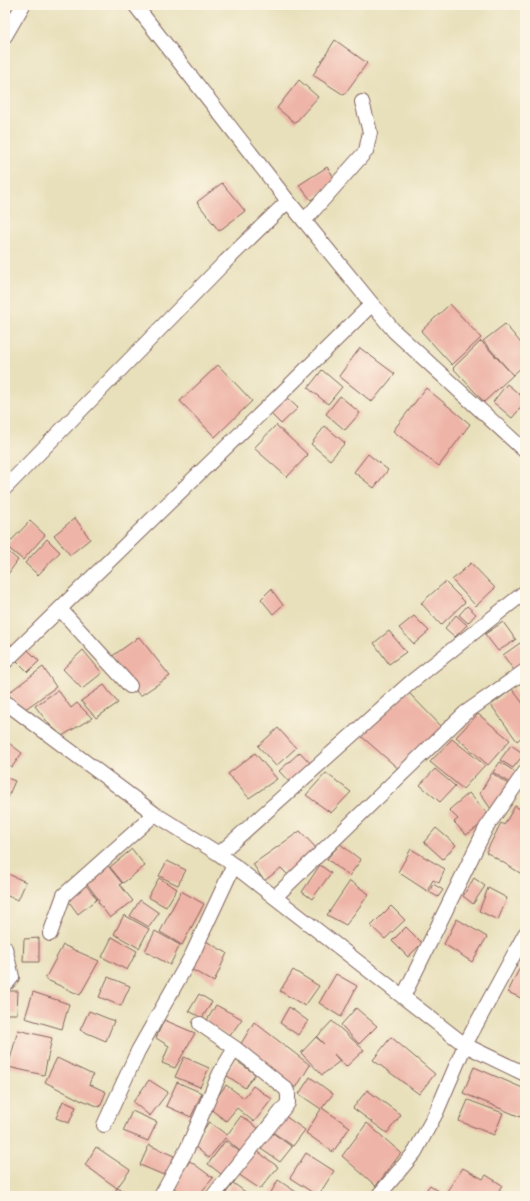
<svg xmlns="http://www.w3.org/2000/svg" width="530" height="1201" font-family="'IM FELL Great Primer',serif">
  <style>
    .building { fill: #eeb4a7 }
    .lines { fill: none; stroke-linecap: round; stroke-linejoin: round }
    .minor-casing { stroke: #81635d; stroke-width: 16 }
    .minor { stroke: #fff; stroke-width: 14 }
  </style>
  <rect width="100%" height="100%" fill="#fcf5e5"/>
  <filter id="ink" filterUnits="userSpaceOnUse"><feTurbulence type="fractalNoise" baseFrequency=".025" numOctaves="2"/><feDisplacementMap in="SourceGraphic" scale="8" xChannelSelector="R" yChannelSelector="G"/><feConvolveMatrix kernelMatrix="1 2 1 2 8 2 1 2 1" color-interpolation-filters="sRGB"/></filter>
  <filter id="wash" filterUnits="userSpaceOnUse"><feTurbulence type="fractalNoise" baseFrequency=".012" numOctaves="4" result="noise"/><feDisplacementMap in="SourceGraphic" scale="16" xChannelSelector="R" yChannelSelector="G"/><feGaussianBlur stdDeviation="0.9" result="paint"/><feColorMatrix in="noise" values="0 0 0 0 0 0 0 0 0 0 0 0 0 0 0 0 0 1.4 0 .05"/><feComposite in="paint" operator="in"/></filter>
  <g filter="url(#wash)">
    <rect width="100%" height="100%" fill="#e8e0bb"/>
    <g id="blocks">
      <path class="building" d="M 335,40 L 367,63 L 344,95 L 313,75 Z
        M 299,80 L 318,97 L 295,123 L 277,108 Z
        M 327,167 L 336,180 L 311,200 L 299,185 Z
        M 222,183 L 245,211 L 219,231 L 197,202 Z
        M 450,304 L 481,338 L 452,365 L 421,331 Z
        M 505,324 L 525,348 L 525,364 L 513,375 L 483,341 Z
        M 481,341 L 513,375 L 484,402 L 453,368 Z
        M 360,348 L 395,374 L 372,402 L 339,376 Z
        M 218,365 L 252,401 L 215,437 L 180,401 Z
        M 322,370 L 342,387 L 328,404 L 308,388 Z
        M 507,384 L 525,399 L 525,403 L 512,418 L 493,402 Z
        M 426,388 L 470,424 L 439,466 L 393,431 Z
        M 340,396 L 360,413 L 345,430 L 326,414 Z
        M 286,397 L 298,408 L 281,424 L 271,414 Z
        M 276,425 L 308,455 L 287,477 L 254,448 Z
        M 325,426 L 345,443 L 330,460 L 311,444 Z
        M 368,454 L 388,470 L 374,488 L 354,472 Z
        M 75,518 L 90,539 L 70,555 L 54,535 Z
        M 30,521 L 45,535 L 23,560 L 6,546 Z
        M 47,539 L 60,552 L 38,575 L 25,563 Z
        M 5,549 L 18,560 L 8,574 L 5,572 Z
        M 471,563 L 495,588 L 476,606 L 452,580 Z
        M 445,582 L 465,602 L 441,625 L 421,603 Z
        M 271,589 L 283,605 L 273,614 L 261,599 Z
        M 467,606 L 476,614 L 468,623 L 459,615 Z
        M 456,615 L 467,625 L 455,637 L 445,628 Z
        M 414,616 L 429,631 L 414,644 L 399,628 Z
        M 503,622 L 516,640 L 498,651 L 485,634 Z
        M 389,631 L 406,652 L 389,664 L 374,643 Z
        M 139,637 L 170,676 L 140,696 L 111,657 Z
        M 5,639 L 13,646 L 5,653 Z
        M 520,643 L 525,650 L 525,667 L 516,673 L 503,655 Z
        M 27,649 L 39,661 L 28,672 L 16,660 Z
        M 83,650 L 102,673 L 82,689 L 63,669 Z
        M 43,667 L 56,687 L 24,710 L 7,694 Z
        M 104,685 L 118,703 L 96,718 L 81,701 Z
        M 512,689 L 525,706 L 525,734 L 517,741 L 491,705 Z
        M 58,690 L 71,708 L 77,703 L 92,718 L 62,736 L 49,724 L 35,706 Z
        M 408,692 L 444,729 L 401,771 L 361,736 Z
        M 478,714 L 510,740 L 488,765 L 456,737 Z
        M 278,728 L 296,748 L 276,766 L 258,746 Z
        M 452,739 L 485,765 L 463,789 L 430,762 Z
        M 5,740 L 22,753 L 12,767 L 5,763 Z
        M 511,745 L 524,754 L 513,768 L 500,760 Z
        M 300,752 L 311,764 L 290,783 L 279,771 Z
        M 255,753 L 277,779 L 249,798 L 228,774 Z
        M 500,762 L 517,773 L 511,784 L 493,772 Z
        M 435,769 L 455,786 L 440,802 L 420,785 Z
        M 326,773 L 351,792 L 331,813 L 306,795 Z
        M 492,773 L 511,786 L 493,812 L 480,793 Z
        M 5,777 L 15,781 L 7,799 L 5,798 Z
        M 469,793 L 489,816 L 482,824 L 466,835 L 454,822 L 458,819 L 449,810 Z
        M 515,806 L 525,812 L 525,876 L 486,852 L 501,823 L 504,825 Z
        M 436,828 L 456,845 L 443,859 L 424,842 Z
        M 300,831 L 319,851 L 291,878 L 281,868 L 264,881 L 253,864 Z
        M 340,844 L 361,860 L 349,876 L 327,859 Z
        M 132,849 L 145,866 L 123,883 L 110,867 Z
        M 411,849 L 445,869 L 439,883 L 433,880 L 427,891 L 398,872 Z
        M 167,861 L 186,870 L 178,885 L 159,876 Z
        M 320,865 L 331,873 L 312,899 L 302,892 Z
        M 108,866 L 122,883 L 120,885 L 133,901 L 110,918 L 98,902 L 99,900 L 87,884 Z
        M 6,873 L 26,882 L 18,900 L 5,895 L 5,876 Z
        M 159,878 L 177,889 L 166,907 L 148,897 Z
        M 474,878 L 485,886 L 473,904 L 463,896 Z
        M 350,881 L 369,894 L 346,925 L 327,915 Z
        M 85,884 L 97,899 L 78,914 L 67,899 Z
        M 433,884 L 443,890 L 438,897 L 429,892 Z
        M 488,888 L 507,898 L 498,920 L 479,911 Z
        M 181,891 L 204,904 L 182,945 L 160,932 Z
        M 140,900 L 159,913 L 149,927 L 130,916 Z
        M 391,906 L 405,920 L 385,939 L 371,926 Z
        M 124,915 L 149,929 L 139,948 L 114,934 Z
        M 457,919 L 487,937 L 472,962 L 444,944 Z
        M 406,927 L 422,943 L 408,957 L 392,941 Z
        M 155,931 L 180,945 L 170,965 L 145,951 Z
        M 112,937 L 137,951 L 127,970 L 102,957 Z
        M 39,938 L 39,962 L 23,962 L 24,939 Z
        M 202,939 L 227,953 L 214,982 L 189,968 Z
        M 63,945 L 99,961 L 80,995 L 45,979 Z
        M 520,967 L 525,970 L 525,1000 L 508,992 Z
        M 293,970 L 319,986 L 305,1006 L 280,991 Z
        M 336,974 L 357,986 L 341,1017 L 319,1003 Z
        M 108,977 L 130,986 L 121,1006 L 99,997 Z
        M 5,991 L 18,991 L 17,1014 L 5,1014 Z
        M 33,992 L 69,1004 L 62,1029 L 25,1018 Z
        M 199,994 L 212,1002 L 202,1018 L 189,1011 Z
        M 216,1005 L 242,1019 L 229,1037 L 206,1022 Z
        M 289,1007 L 308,1021 L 298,1035 L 280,1023 Z
        M 356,1008 L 377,1026 L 359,1044 L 341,1025 Z
        M 89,1011 L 114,1021 L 106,1041 L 80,1030 Z
        M 164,1020 L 195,1033 L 175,1068 L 162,1063 L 169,1046 L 156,1038 Z
        M 332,1021 L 364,1050 L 346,1067 L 334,1054 L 340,1061 L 322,1075 L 301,1053 L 316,1037 L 324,1044 L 317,1037 Z
        M 254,1022 L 310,1065 L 296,1088 L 239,1047 Z
        M 18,1030 L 52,1038 L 44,1075 L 8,1067 Z
        M 391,1037 L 435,1074 L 419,1094 L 373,1060 Z
        M 184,1057 L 209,1068 L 200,1087 L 175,1077 Z
        M 57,1058 L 93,1075 L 89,1084 L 106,1092 L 100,1107 L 82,1100 L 82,1101 L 45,1082 Z
        M 235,1060 L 255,1074 L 245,1088 L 226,1075 Z
        M 474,1067 L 525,1089 L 525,1113 L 523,1118 L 463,1093 Z
        M 310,1077 L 333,1094 L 322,1108 L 350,1127 L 333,1152 L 306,1133 L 321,1109 L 299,1094 Z
        M 149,1080 L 168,1092 L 150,1116 L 133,1102 Z
        M 177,1082 L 202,1093 L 191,1117 L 166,1106 Z
        M 226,1085 L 244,1098 L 253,1086 L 272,1099 L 254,1122 L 237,1108 L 226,1121 L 209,1108 Z
        M 367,1090 L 401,1115 L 387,1133 L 353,1108 Z
        M 468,1100 L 503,1113 L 494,1135 L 459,1121 Z
        M 63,1101 L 76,1107 L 69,1123 L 56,1118 Z
        M 132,1111 L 157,1122 L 148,1141 L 123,1131 Z
        M 282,1114 L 305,1130 L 293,1146 L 271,1131 Z
        M 241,1116 L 259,1129 L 241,1152 L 225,1138 L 209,1158 L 193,1145 L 209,1122 L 227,1135 Z
        M 367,1123 L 401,1153 L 376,1186 L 342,1156 Z
        M 269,1130 L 292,1147 L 280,1162 L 258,1147 Z
        M 225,1141 L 243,1154 L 225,1177 L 208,1164 Z
        M 149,1145 L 174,1156 L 166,1176 L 140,1165 Z
        M 96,1147 L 130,1170 L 117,1188 L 85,1165 Z
        M 256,1150 L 278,1167 L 260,1189 L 238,1174 Z
        M 306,1153 L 334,1171 L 318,1196 L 290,1178 Z
        M 190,1161 L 213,1178 L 198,1196 L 184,1196 L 172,1186 Z
        M 463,1168 L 483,1179 L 486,1175 L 502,1185 L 499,1190 L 509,1196 L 455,1196 L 447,1191 Z
        M 278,1180 L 302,1196 L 269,1196 Z
        M 233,1183 L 251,1196 L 224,1196 Z
        M 430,1185 L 446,1196 L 422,1196 Z
        M 117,1188 L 135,1196 L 113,1196 Z"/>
    </g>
  </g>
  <g filter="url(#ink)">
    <use href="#blocks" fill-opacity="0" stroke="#81635d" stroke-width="1"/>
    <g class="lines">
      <defs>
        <path id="minor" d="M 135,5 L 288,201 L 394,331 L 525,451
          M 5,36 L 23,5
          M 304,221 L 366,151 L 370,132 L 362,102
          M 5,488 L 225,262 L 288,201
          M 60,609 L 130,686
          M 5,662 L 286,389 L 372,304
          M 5,702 L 155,814 L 219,854 L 465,1045 L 525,1074
          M 219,854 L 410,683 L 525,592
          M 275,897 L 465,713 L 525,671
          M 50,934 L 64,895 L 155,814
          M 5,948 L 12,977 L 8,982 L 5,983
          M 403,997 L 486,828 L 525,772
          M 200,1024 L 235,1048
          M 104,1125 L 138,1051 L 192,955 L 234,865
          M 161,1196 L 187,1149 L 220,1073 L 235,1048 L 286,1089 L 288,1094 L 288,1103 L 213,1196
          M 378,1196 L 415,1152 L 436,1113 L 465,1045 L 525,934"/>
      </defs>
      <use href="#minor" class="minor-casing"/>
      <use href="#minor" class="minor"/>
    </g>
  </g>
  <rect width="530" height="1201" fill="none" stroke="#fcf5e5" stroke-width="20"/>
</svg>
